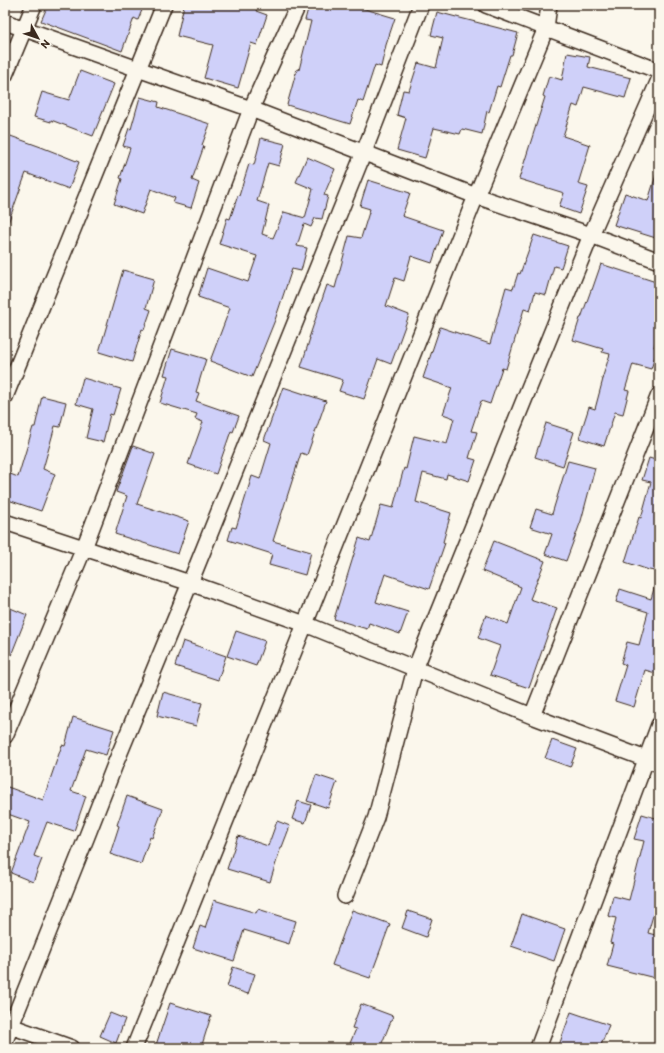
<svg xmlns="http://www.w3.org/2000/svg" width="664" height="1053" font-family="Itim,sans-serif">
  <style>
    .building { fill: #cfd0f9; stroke: #3b2a1e }
    .lines { fill: none; stroke-linecap: round; stroke-linejoin: round }
    .minor-casing { stroke: #3b2a1e; stroke-width: 18 }
    .minor { stroke: #fbf7ec; stroke-width: 15 }
  </style>
  <rect width="100%" height="100%" fill="#fbf7ec"/>
  <filter id="ink" filterUnits="userSpaceOnUse"><feTurbulence type="fractalNoise" baseFrequency=".025" numOctaves="2"/><feDisplacementMap in="SourceGraphic" scale="8" xChannelSelector="R" yChannelSelector="G"/><feConvolveMatrix kernelMatrix="1 2 1 2 8 2 1 2 1" color-interpolation-filters="sRGB"/></filter>
  <g filter="url(#ink)">
    <path class="building" d="M 48,5 L 88,5 L 98,9 L 100,5 L 144,5 L 138,20 L 134,18 L 122,51 L 41,21 Z
      M 184,5 L 258,5 L 256,11 L 267,15 L 257,45 L 251,43 L 238,88 L 204,78 L 213,45 L 177,36 Z
      M 309,5 L 341,5 L 354,8 L 355,6 L 395,18 L 386,45 L 381,67 L 375,65 L 363,102 L 358,100 L 350,124 L 287,105 L 297,69 L 299,70 L 311,21 L 305,20 Z
      M 437,12 L 518,33 L 512,55 L 510,55 L 500,87 L 497,86 L 489,112 L 487,111 L 482,134 L 462,129 L 460,134 L 434,128 L 425,158 L 397,150 L 406,118 L 397,115 L 403,90 L 409,91 L 418,63 L 436,68 L 443,38 L 431,35 Z
      M 567,53 L 590,57 L 588,67 L 631,78 L 625,98 L 584,87 L 578,107 L 573,105 L 563,136 L 590,145 L 578,184 L 588,187 L 579,214 L 559,207 L 564,193 L 519,179 L 545,97 L 543,96 L 549,76 L 562,80 Z
      M 80,71 L 114,84 L 93,136 L 51,120 L 51,122 L 34,117 L 42,92 L 69,100 Z
      M 140,97 L 159,102 L 158,107 L 210,124 L 202,145 L 204,146 L 192,180 L 199,183 L 191,208 L 173,203 L 175,198 L 151,189 L 142,214 L 114,204 L 122,179 L 120,178 L 130,148 L 123,146 L 129,128 L 131,129 Z
      M 5,134 L 41,147 L 79,162 L 69,189 L 26,173 L 7,226 L 5,226 Z
      M 261,138 L 285,144 L 279,166 L 268,163 L 257,201 L 269,205 L 262,234 L 273,238 L 284,212 L 305,218 L 313,189 L 296,182 L 307,157 L 335,169 L 324,195 L 328,196 L 322,219 L 315,218 L 311,227 L 304,224 L 297,246 L 307,248 L 301,271 L 292,269 L 275,320 L 252,377 L 210,361 L 230,308 L 198,297 L 207,268 L 248,282 L 257,256 L 219,244 L 227,218 L 230,219 L 238,195 L 239,196 L 249,164 L 254,165 Z
      M 656,175 L 659,175 L 659,239 L 614,225 L 625,193 L 648,201 Z
      M 368,180 L 410,193 L 402,216 L 443,230 L 432,263 L 411,256 L 404,281 L 395,278 L 386,306 L 409,315 L 391,364 L 378,359 L 364,399 L 339,391 L 343,380 L 301,367 L 310,338 L 309,338 L 327,285 L 335,288 L 349,236 L 361,238 L 370,209 L 360,206 Z
      M 534,235 L 568,246 L 561,268 L 554,266 L 546,295 L 535,292 L 530,311 L 524,309 L 506,369 L 502,368 L 490,404 L 481,401 L 471,431 L 477,432 L 469,458 L 476,460 L 469,481 L 447,474 L 446,479 L 423,473 L 416,502 L 451,513 L 443,542 L 445,543 L 429,589 L 385,574 L 376,602 L 408,612 L 400,634 L 369,623 L 367,629 L 334,619 L 359,538 L 370,542 L 381,505 L 393,508 L 404,468 L 406,469 L 414,436 L 447,444 L 454,418 L 443,414 L 452,388 L 423,378 L 440,327 L 490,344 L 506,287 L 513,289 L 518,273 L 520,274 Z
      M 601,264 L 659,283 L 659,297 L 654,313 L 659,314 L 659,331 L 654,347 L 658,348 L 651,369 L 633,364 L 625,390 L 629,391 L 623,414 L 615,412 L 604,446 L 579,438 L 589,407 L 595,409 L 603,379 L 602,379 L 610,354 L 602,352 L 603,349 L 573,340 L 580,318 L 581,318 L 591,290 L 592,290 Z
      M 123,270 L 154,279 L 146,308 L 151,310 L 144,330 L 142,329 L 132,362 L 99,352 Z
      M 172,349 L 206,359 L 196,392 L 199,393 L 196,401 L 239,416 L 233,432 L 231,431 L 216,474 L 188,464 L 203,422 L 195,419 L 197,414 L 160,403 L 168,376 L 164,375 Z
      M 83,378 L 121,389 L 113,415 L 110,414 L 103,442 L 86,438 L 93,409 L 76,404 Z
      M 283,387 L 326,401 L 307,455 L 301,453 L 273,541 L 311,552 L 305,575 L 269,565 L 272,554 L 228,540 L 232,527 L 236,528 L 252,476 L 260,479 L 271,443 L 264,440 Z
      M 42,396 L 66,402 L 60,427 L 55,426 L 43,469 L 55,474 L 41,511 L 5,499 L 5,472 L 18,477 L 33,427 L 35,427 Z
      M 546,423 L 574,432 L 563,466 L 535,457 Z
      M 133,446 L 155,454 L 137,504 L 189,521 L 178,554 L 115,534 L 127,496 L 116,492 Z
      M 649,458 L 659,461 L 659,572 L 649,570 L 625,562 L 639,517 L 641,518 L 651,482 L 642,480 Z
      M 568,461 L 595,468 L 581,521 L 566,561 L 545,554 L 552,534 L 530,527 L 536,509 L 552,514 Z
      M 494,541 L 545,561 L 530,599 L 557,608 L 529,688 L 490,675 L 500,646 L 478,638 L 486,615 L 508,624 L 521,587 L 482,571 Z
      M 655,585 L 659,585 L 659,674 L 645,670 L 634,707 L 615,701 L 626,665 L 621,663 L 627,642 L 639,645 L 648,612 L 616,602 L 620,589 L 651,599 Z
      M 8,607 L 27,615 L 6,668 L 5,615 Z
      M 236,631 L 265,641 L 256,666 L 227,656 Z
      M 183,641 L 226,656 L 218,680 L 175,666 Z
      M 163,692 L 202,703 L 196,726 L 157,716 Z
      M 73,717 L 114,730 L 106,755 L 86,749 L 71,791 L 86,796 L 74,831 L 47,822 L 34,856 L 42,859 L 33,882 L 11,873 L 30,822 L 5,813 L 5,786 L 43,800 L 62,745 L 65,746 Z
      M 552,740 L 577,749 L 570,767 L 545,758 Z
      M 316,775 L 337,782 L 328,808 L 307,801 Z
      M 127,796 L 163,809 L 152,838 L 150,837 L 141,864 L 110,854 L 119,826 L 117,825 Z
      M 298,801 L 311,805 L 305,823 L 292,819 Z
      M 642,814 L 659,819 L 659,889 L 655,904 L 656,905 L 648,933 L 659,936 L 659,979 L 607,966 L 613,944 L 610,943 L 616,918 L 608,916 L 613,896 L 629,900 L 644,841 L 634,839 Z
      M 277,821 L 290,826 L 282,847 L 281,847 L 270,882 L 227,869 L 238,836 L 268,846 Z
      M 214,900 L 256,913 L 258,909 L 296,921 L 289,944 L 244,930 L 234,961 L 193,948 L 200,926 L 205,928 Z
      M 352,910 L 390,924 L 370,978 L 332,965 Z
      M 408,911 L 432,919 L 426,937 L 402,928 Z
      M 522,914 L 565,929 L 554,961 L 511,946 Z
      M 233,967 L 255,974 L 248,994 L 227,987 Z
      M 170,1003 L 211,1016 L 201,1048 L 155,1048 Z
      M 361,1004 L 393,1016 L 380,1048 L 348,1048 L 356,1029 L 352,1028 Z
      M 571,1012 L 609,1025 L 600,1048 L 558,1048 Z
      M 110,1013 L 125,1019 L 116,1043 L 100,1036 Z"/>
    <g class="lines">
      <defs>
        <path id="minor" d="M 486,5 L 659,71
          M 5,22 L 251,109 L 476,196 L 591,235 L 659,261
          M 5,75 L 34,5
          M 5,397 L 164,5
          M 5,522 L 190,583 L 305,624 L 532,716 L 659,764
          M 532,716 L 659,395
          M 5,736 L 84,548 L 251,109 L 298,5
          M 345,896 L 376,817 L 415,669 L 591,235 L 659,80
          M 5,1024 L 72,1048
          M 5,1041 L 87,836 L 116,762 L 190,583 L 364,152 L 421,5
          M 134,1048 L 305,624 L 476,196 L 546,28 L 549,5
          M 538,1048 L 659,725"/>
      </defs>
      <use href="#minor" class="minor-casing"/>
      <use href="#minor" class="minor"/>
    </g>
  </g>
  <rect width="664" height="1053" fill="none" stroke="#fbf7ec" stroke-width="20"/>
  <rect x="10" y="10" width="644" height="1033" fill="none" stroke="#3b2a1e" stroke-width="1.5" filter="url(#ink)"/>
  <g transform="translate(38 38) rotate(130)" stroke="#fbf7ec" stroke-width="3" paint-order="stroke">
  <path d="M0-3L7 15L0 10L-7 15Z" fill="#3b2a1e"/>
  <text y="-6" font-size="11" font-weight="bold" text-anchor="middle" fill="#3b2a1e">N</text>
  </g>
</svg>
